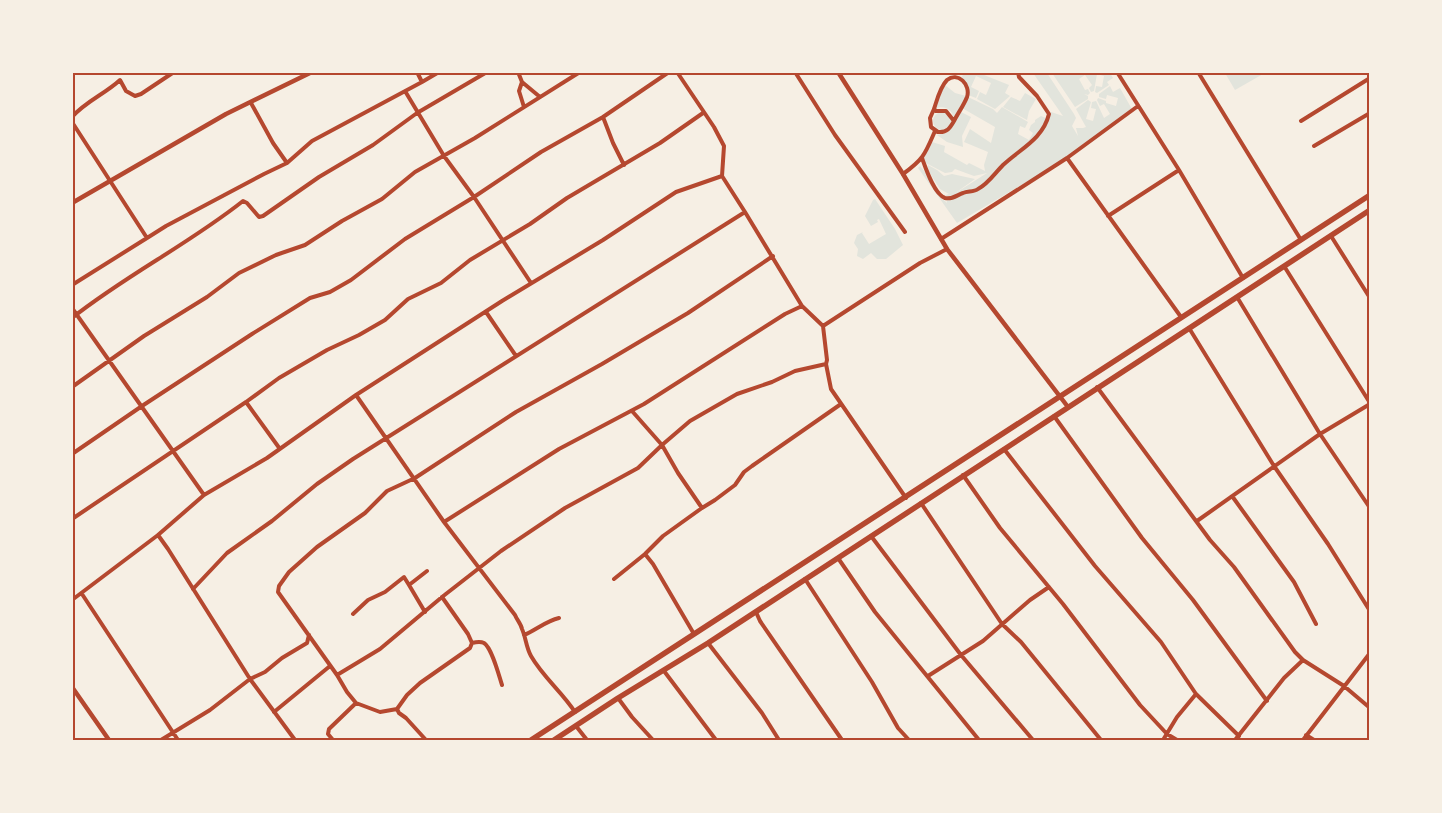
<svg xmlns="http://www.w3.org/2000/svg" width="1442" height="813" font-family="'DejaVu Sans',sans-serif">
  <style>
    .green { fill: #e2e4dc }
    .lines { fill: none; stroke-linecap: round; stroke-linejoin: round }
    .minor { stroke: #b5482f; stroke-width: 4 }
    .tertiary { stroke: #b5482f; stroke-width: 4.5 }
    .trunk { stroke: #b5482f; stroke-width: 5.5 }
    .neatline { fill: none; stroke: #b5482f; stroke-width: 2 }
  </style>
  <rect width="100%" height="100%" fill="#f6efe4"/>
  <path class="green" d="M 964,73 L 979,73 L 1009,85 L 1005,93 L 1010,96 L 995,109 L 977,99 L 980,92 L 986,95 L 991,83 L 976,76 L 971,87 L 979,91 L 976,98 L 968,95 L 968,85 L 961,78 Z
    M 1033,73 L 1047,73 L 1074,114 L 1076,118 L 1072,126 L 1078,136 L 1076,128 L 1083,128 L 1086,127 L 1076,109 L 1088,100 L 1091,102 L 1086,119 L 1093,121 L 1096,109 L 1091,108 L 1092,102 L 1096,101 L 1104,118 L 1110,114 L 1104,104 L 1100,106 L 1097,100 L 1098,98 L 1106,101 L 1106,103 L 1116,106 L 1118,98 L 1107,95 L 1106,99 L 1099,97 L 1099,94 L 1110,86 L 1113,92 L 1120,88 L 1133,111 L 1084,148 L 957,223 L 918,168 L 920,166 L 926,173 L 938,195 L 947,203 L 946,195 L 949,194 L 940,189 L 927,169 L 928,165 L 937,170 L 944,176 L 952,174 L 975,179 L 954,194 L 987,173 L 974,176 L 955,169 L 952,172 L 945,173 L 922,161 L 932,142 L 945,146 L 944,152 L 967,165 L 969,163 L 985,171 L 984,165 L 988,152 L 964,142 L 970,129 L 991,143 L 995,127 L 962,108 L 968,97 L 993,109 L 997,113 L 1002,107 L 1028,122 L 1025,128 L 1020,126 L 1018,134 L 1029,140 L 1033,133 L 1029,130 L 1031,125 L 1035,122 L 1035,120 L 1041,116 L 1048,119 L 1051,112 L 1063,116 Z
    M 1064,73 L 1110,73 L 1113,78 L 1107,82 L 1109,85 L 1097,93 L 1095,92 L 1096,86 L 1102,87 L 1104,76 L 1097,74 L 1094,91 L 1091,92 L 1089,88 L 1092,85 L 1085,75 L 1079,79 L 1085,90 L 1088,89 L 1090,93 L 1088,95 L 1084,94 L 1088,96 L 1088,99 L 1075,107 L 1052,73 L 1064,74 Z
    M 1225,73 L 1262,73 L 1263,74 L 1235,90 Z
    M 945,85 L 955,93 L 966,96 L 954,119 C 952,108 943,105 934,109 Z
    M 1025,93 L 1036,99 L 1029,111 L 1027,120 L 1003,107 L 1011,97 L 1020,101 Z
    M 961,112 L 971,117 L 962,136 L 963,147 L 947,142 L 937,135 L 948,132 Z
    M933 121a9 9 0 1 1 18 0a9 9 0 1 1-18 0Z
    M 875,199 L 895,229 L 903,245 L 886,259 L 877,259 L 871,253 L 863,259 L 857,256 L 858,249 L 854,243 L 857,235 L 863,232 L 862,233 L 869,244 L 886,234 L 879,219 L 877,220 L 878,222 L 871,226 L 865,216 L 873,200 Z"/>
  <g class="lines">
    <path class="minor" d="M 518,72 L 522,82 L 519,91 L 524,107
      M 677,72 L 714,127 L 724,146 L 722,176 L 745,212 L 802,306 L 823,326 L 827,360 L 826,364 L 831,389 L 906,498
      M 795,72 L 835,135 L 905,232
      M 1117,72 L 1179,170 L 1243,278
      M 1198,72 L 1301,240
      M 422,82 L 439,72
      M 522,82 L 540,97
      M 405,91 L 444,156 L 474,197 L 541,152 L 603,117 L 669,72
      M 251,103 L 273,143 L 287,163
      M 934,109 C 937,100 940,87 947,80 C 958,71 971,85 967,97 C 964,105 958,113 954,121
      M 934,109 L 936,111 L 946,111 L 954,121 C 950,128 947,133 938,132 L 931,127 L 930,118 Z
      M 72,117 C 86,101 105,94 120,80 L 126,91 L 135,96 L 141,94 L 174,72
      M 603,117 L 613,143 L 624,165
      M 1301,121 L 1370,78
      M 72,122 L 147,238 L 72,285
      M 1314,146 L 1370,113
      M 922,158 C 926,169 934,194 945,198 C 952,200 957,195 963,193 C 968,191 974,192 978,189 C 988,184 995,173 1003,165 C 1020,149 1043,139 1049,114 L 1037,96 L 1019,77 L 1018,72
      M 1067,158 L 1181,317
      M 903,174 C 924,159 925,154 935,131
      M 1108,216 L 1179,170
      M 1331,236 L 1370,298
      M 147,238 L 166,226 L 264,174 L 287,163 L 312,141 L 422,82 L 417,72
      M 941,239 L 1067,158 L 1138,106
      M 1284,266 L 1370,403
      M 1237,297 L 1320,434 L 1370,508
      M 72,308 L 204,495
      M 486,312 L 516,356
      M 72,318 C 126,275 189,244 243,201 L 247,203 L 259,217 L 263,216 L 319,177 L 373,145 L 417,113 L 487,72
      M 823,326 L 920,263 L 947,249
      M 1189,328 L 1274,466 L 1328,544 L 1370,611
      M 72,387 L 144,336 L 207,297 L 239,273 L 276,255 L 305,245 L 342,221 L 382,199 L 415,172 L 475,138 L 580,72
      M 1097,387 L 1210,540 L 1234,567 L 1295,652 L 1303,660 L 1344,686 L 1370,708
      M 246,402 L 280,449
      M 1054,416 L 1142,538 L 1193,600 L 1267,701
      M 1004,449 L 1095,566 L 1161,642 L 1196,694 L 1239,736
      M 72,454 L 142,406 L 252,334 L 310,298 L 330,292 L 351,280 L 405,239 L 474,197 L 531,283
      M 963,475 L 1000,528 L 1063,604 L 1140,705 L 1167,734 L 1177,740
      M 1232,496 L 1294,582 L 1316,624
      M 921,503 L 1002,624 L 1021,642 L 1101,740
      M 702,508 L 678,473 L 662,445 L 690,421 L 737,394 L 772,382 L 795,371 L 826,364
      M 72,519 L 246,402 L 279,378 L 327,350 L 359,335 L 385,320 L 408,299 L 441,283 L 470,260 L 530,224 L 567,198 L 660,143 L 703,113
      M 1197,521 L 1320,434 L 1370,404
      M 444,522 L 559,449 L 644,404 L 785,314 L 802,306
      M 871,536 L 961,655 L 1033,740
      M 645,554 L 653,564 L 694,634
      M 838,558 L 875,612 L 979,740
      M 614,579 L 645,554 L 663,536 L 702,508 L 715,500 L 735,485 L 744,472 L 752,466 L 841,404
      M 805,579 L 872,682 L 898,728 L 909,740
      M 409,585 L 425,612
      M 193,589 L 227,553 L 272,521 L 317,484 L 353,459 L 745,212
      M 82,594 L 178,740
      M 72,600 L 158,535
      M 756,612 L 760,621 L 842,740
      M 353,614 L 368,600 L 385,592 L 404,577 L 409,585 L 427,571
      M 524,635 C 536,630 546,621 559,618
      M 472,643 C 476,642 480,641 484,643 C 492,648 499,676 502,685
      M 708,643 L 762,713 L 779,740
      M 664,671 L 716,740
      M 337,675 L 380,649 L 442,597 L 501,551 L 565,508 L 638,468 L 662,445 L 632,411
      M 928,676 L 983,641 L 1030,600 L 1049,587
      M 618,698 L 632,717 L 653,740
      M 397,709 L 407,695 L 420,683 L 470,648 L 472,643 L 468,634 L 442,597
      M 274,712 L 330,666
      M 575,712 C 562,692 543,677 531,656 C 526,647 526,638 522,629 C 521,624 517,620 515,615 L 444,522 L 356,395 L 502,301 L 603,240 L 676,192 L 722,176
      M 576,726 L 587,740
      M 1306,735 L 1314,740
      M 161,740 L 210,710 L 250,679 L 265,672 L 282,658 L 307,643 L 309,635
      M 295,740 L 250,679 L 168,549 L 158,535 L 204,495 L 267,458 L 356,395
      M 333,740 L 328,734 L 329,729 L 356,703
      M 426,740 L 406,718 L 399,713 L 397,709 L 380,712 L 356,703 L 347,692 L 337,675 L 278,592 L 279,586 L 289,572 L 317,547 L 365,513 L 387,491 L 415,478 L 516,412 L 602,364 L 688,313 L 773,256
      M 1163,740 L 1177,717 L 1196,694
      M 1235,740 L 1284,678 L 1303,660
      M 1303,740 L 1370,653"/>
    <path class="tertiary" d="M 838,72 L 903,174 L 947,249 L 1068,407
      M 72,203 L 226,114 L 312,72
      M 72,687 L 109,740"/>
    <path class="trunk" d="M 531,740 L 1370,195
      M 554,740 L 618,698 L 708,643 L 1370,210"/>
  </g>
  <rect width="1442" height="813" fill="none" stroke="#f6efe4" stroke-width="148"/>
  <rect x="74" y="74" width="1294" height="665" class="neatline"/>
</svg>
